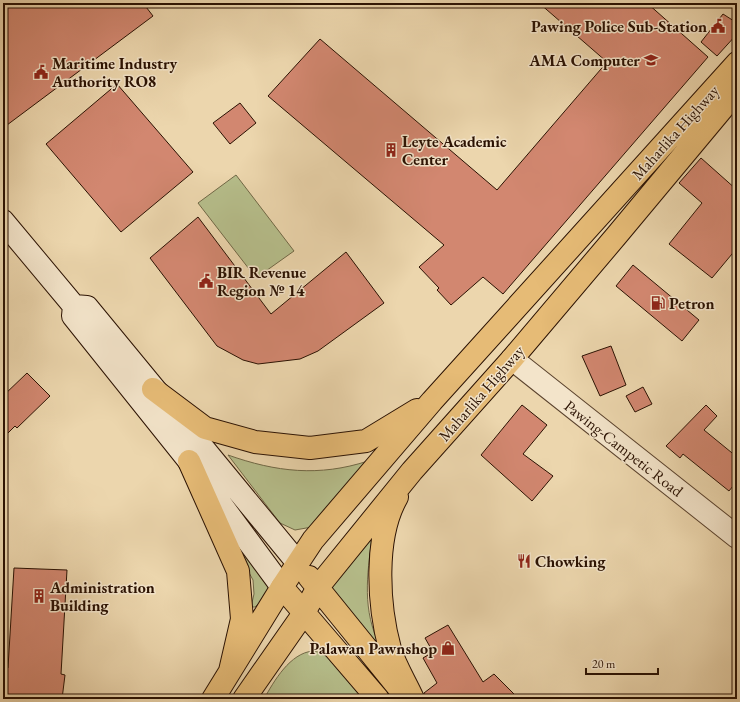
<svg xmlns="http://www.w3.org/2000/svg" width="740" height="702" font-family="'EB Garamond',serif">
  <style>
    .green { fill: #b6be8b; stroke: #706846 }
    .building { fill: #d28770; stroke: #2a1102 }
    .lines { fill: none; stroke-linecap: round; stroke-linejoin: round }
    .tertiary-casing { stroke: #5a422d; stroke-width: 24 }
    .secondary-casing { stroke: #2a1102; stroke-width: 24 }
    .primary-casing { stroke: #2a1102; stroke-width: 24 }
    .trunk-casing { stroke: #2a1102; stroke-width: 24 }
    .tertiary { stroke: #f3e4ca; stroke-width: 22 }
    .secondary { stroke: #f3e4ca; stroke-width: 22 }
    .primary { stroke: #e6bb76; stroke-width: 22 }
    .trunk { stroke: #e6bb76; stroke-width: 22 }
    .labels { text-anchor: middle; stroke-width: 3; stroke-linejoin: round; paint-order: stroke }
    .poi-label { font-size: 16px; font-weight: bold; fill: #2a1102; stroke: #f3e4ca; text-anchor: start }
    .street-label { font-size: 16px; fill: #2a1102; stroke: #f3e4ca }
  </style>
  <rect width="100%" height="100%" fill="#ecd6ad"/>
  <filter id="stains"><feTurbulence type="fractalNoise" baseFrequency=".005" numOctaves="4"/><feColorMatrix values="0 0 0 0 .2 0 0 0 0 .09 0 0 0 0 .02 0 0 0 .5 -.17"/></filter>
  <radialGradient id="worn" r=".72"><stop offset=".6" stop-color="#630" stop-opacity="0"/><stop offset="1" stop-color="#630" stop-opacity=".3"/></radialGradient>
  <path class="green" d="M 236,175 L 294,251 L 256,278 L 198,203 Z
    M 228,455 C 276,472 319,477 368,461 L 312,527 L 295,530 L 280,523 Z
    M 372,537 C 367,576 362,610 380,646 L 363,630 L 331,590 L 331,582 Z
    M 231,540 L 255,563 L 271,591 L 255,607 L 251,607 L 254,594 L 253,580 Z
    M 313,651 C 333,653 352,684 364,699 L 264,699 C 274,681 290,653 313,651 Z"/>
  <path class="building" d="M 3,3 L 143,3 L 153,16 L 3,128 Z
    M 539,3 L 647,3 L 708,57 L 503,294 L 483,277 L 451,305 L 437,290 L 439,288 L 419,267 L 444,245 L 268,96 L 320,39 L 497,190 L 607,62 Z
    M 723,14 L 737,23 L 737,34 L 717,56 L 701,42 Z
    M 117,84 L 193,172 L 121,232 L 46,144 Z
    M 240,103 L 256,123 L 230,144 L 213,123 Z
    M 701,158 L 737,190 L 737,248 L 712,278 L 669,244 L 702,203 L 679,183 Z
    M 198,217 L 271,314 L 346,252 L 384,303 L 318,351 L 300,359 L 258,364 L 243,360 L 217,346 L 150,258 Z
    M 633,265 L 699,320 L 682,341 L 616,286 Z
    M 611,346 L 626,385 L 600,396 L 582,356 Z
    M 27,373 L 50,396 L 17,428 L 15,426 L 3,438 L 3,396 Z
    M 643,387 L 652,404 L 635,412 L 626,396 Z
    M 522,405 L 547,425 L 523,454 L 553,476 L 532,501 L 481,455 Z
    M 706,405 L 717,416 L 704,430 L 737,457 L 737,481 L 729,491 L 683,454 L 680,458 L 666,446 Z
    M 14,568 L 67,570 L 61,674 L 65,675 L 62,699 L 31,699 L 3,696 L 3,667 L 8,668 Z
    M 448,625 L 483,682 L 494,674 L 519,699 L 425,699 L 424,693 L 437,683 L 423,658 L 433,652 L 425,638 Z"/>
  <g class="lines">
    <defs>
      <path id="tertiary" d="M 512,359 L 737,537"/>
      <path id="secondary" d="M 3,221 L 74,306 L 73,316 L 189,461 L 282,587
        M 74,306 L 87,307 L 297,562"/>
      <path id="primary" d="M 189,461 L 238,571 L 242,619 L 230,671
        M 213,699 L 282,587
        M 244,699 L 304,613"/>
      <path id="trunk" d="M 153,389 L 205,428 L 255,442 L 310,448 L 366,441 L 417,410
        M 397,497 C 374,537 378,605 390,649 C 395,666 406,683 413,699
        M 309,577 L 398,687
        M 304,613 L 318,587 L 412,471 L 512,359 L 617,235 L 737,91
        M 378,699 L 282,587 L 313,540 L 432,401 L 737,63"/>
    </defs>
    <use href="#tertiary" class="tertiary-casing"/>
    <use href="#secondary" class="secondary-casing"/>
    <use href="#primary" class="primary-casing"/>
    <use href="#trunk" class="trunk-casing"/>
    <use href="#tertiary" class="tertiary"/>
    <use href="#secondary" class="secondary"/>
    <use href="#primary" class="primary"/>
    <use href="#trunk" class="trunk"/>
  </g>
  <defs>
    <symbol id="civic-bare" viewBox="-9 -9 18 18"><path d="M-.6-6.5H3V-4.5H.6V-3L4-1V1h2V6H-6V1h2V-1L-.6-3ZM-1.2 2.5V6h2.4V2.5Z" fill="#8f2418" stroke="#f3e4ca" stroke-width="2.5" paint-order="stroke"/></symbol>
    <symbol id="university-bare" viewBox="-9 -9 18 18"><path d="M0-5L7-2L0 1L-7-2ZM-4 1L0 2.5L4 1V4Q0 6-4 4Z" fill="#8f2418" stroke="#f3e4ca" stroke-width="2.5" paint-order="stroke"/></symbol>
    <symbol id="building-bare" viewBox="-9 -9 18 18"><path d="M-4-6H4V6H1V3H-1V6H-4ZM-2.5-4.3h1.7v1.8h-1.7ZM.8-4.3h1.7v1.8H.8ZM-2.5-1h1.7V.8h-1.7ZM.8-1h1.7V.8H.8Z" fill="#8f2418" stroke="#f3e4ca" stroke-width="2.5" paint-order="stroke"/></symbol>
    <symbol id="fuel-bare" viewBox="-9 -9 18 18"><path d="M-5.5-6h7V0h2V4h1.3V-2.5L3-4.5l.8-.8L6-3V5H2.5V1h-1V6h-7ZM-4.2-4.7v3.2H.2V-4.7Z" fill="#8f2418" stroke="#f3e4ca" stroke-width="2.5" paint-order="stroke"/></symbol>
    <symbol id="restaurant-bare" viewBox="-9 -9 18 18"><path d="M-5-6h1v4h1v-4h1v4h1v-4h1v5L-1.5 .5V6h-2V.5L-5-1ZM5-6V6H3V1.5H1.5Q1.5-4 5-6Z" fill="#8f2418" stroke="#f3e4ca" stroke-width="2.5" paint-order="stroke"/></symbol>
    <symbol id="shop-bare" viewBox="-9 -9 18 18"><path d="M-5-2.5h2.3a2.7 3.5 0 0 1 5.4 0H5L5.5 6h-11ZM-1.5-2.5h3a1.5 2.3 0 0 0-3 0Z" fill="#8f2418" stroke="#f3e4ca" stroke-width="2.5" paint-order="stroke"/></symbol>
  </defs>
  <g fill-rule="evenodd">
    <use href="#civic-bare" x="708" y="16" width="20" height="20"/>
    <use href="#university-bare" x="641" y="50" width="20" height="20"/>
    <use href="#civic-bare" x="31" y="62" width="20" height="20"/>
    <use href="#building-bare" x="381" y="140" width="20" height="20"/>
    <use href="#civic-bare" x="196" y="271" width="20" height="20"/>
    <use href="#fuel-bare" x="648" y="293" width="20" height="20"/>
    <use href="#restaurant-bare" x="514" y="551" width="20" height="20"/>
    <use href="#building-bare" x="29" y="586" width="20" height="20"/>
    <use href="#shop-bare" x="438" y="638" width="20" height="20"/>
  </g>
  <g class="labels">
    <g class="poi-label">
      <text x="707" y="32" text-anchor="end">Pawing Police Sub-Station</text>
      <text x="640" y="66" text-anchor="end">AMA Computer</text>
      <text x="52" y="69">Maritime Industry<tspan x="52" dy="18">Authority RO8</tspan></text>
      <text x="402" y="147">Leyte Academic<tspan x="402" dy="18">Center</tspan></text>
      <text x="217" y="278">BIR Revenue<tspan x="217" dy="18">Region № 14</tspan></text>
      <text x="669" y="309">Petron</text>
      <text x="535" y="567">Chowking</text>
      <text x="50" y="593">Administration<tspan x="50" dy="18">Building</tspan></text>
      <text x="437" y="654" text-anchor="end">Palawan Pawnshop</text>
    </g>
    <g class="street-label">
      <text transform="translate(675 132) rotate(-48)" y="6">Maharlika Highway</text>
      <text transform="translate(481 393) rotate(-49)" y="6">Maharlika Highway</text>
      <text transform="translate(624 448) rotate(38)" y="6">Pawing-Campetic Road</text>
    </g>
  </g>
  <rect width="740" height="702" fill="none" stroke="#ecd6ad" stroke-width="16"/>
  <rect x="4" y="4" width="732" height="694" fill="none" stroke="#2a1102" stroke-width="2"/>
  <rect x="8" y="8" width="724" height="686" fill="none" stroke="#2a1102"/>
  <path d="M586 668v6h72v-6" fill="none" stroke="#2a1102" stroke-width="2"/>
  <text x="592" y="668" font-size="12" fill="#2a1102" stroke="#f3e4ca" stroke-width="3" paint-order="stroke">20 m</text>
  <rect width="100%" height="100%" filter="url(#stains)"/>
  <rect width="100%" height="100%" fill="url(#worn)"/>
</svg>
